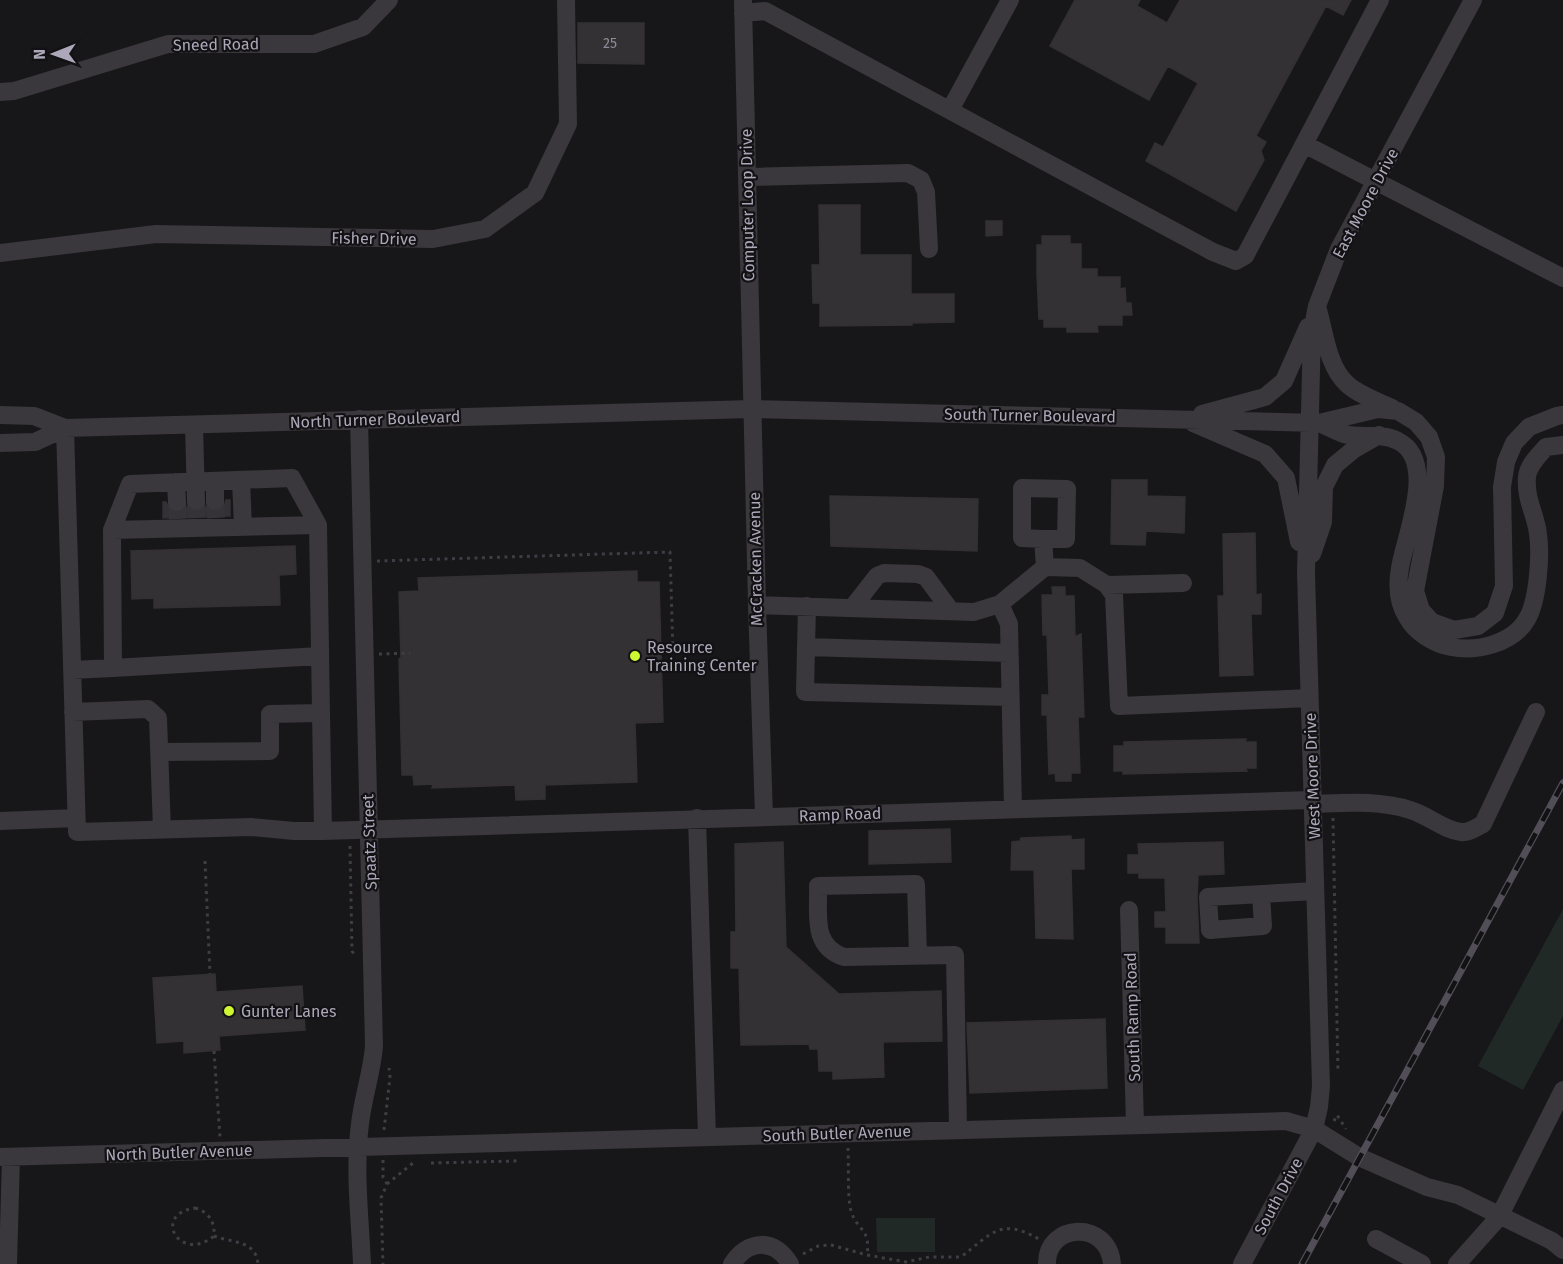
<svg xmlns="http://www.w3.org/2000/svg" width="1563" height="1264" font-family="'Fira Sans',sans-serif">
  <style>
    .green { fill: #202926 }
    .building { fill: #333134; stroke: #333034; stroke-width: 1.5 }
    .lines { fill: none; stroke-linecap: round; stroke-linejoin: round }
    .minor-tunnel { stroke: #353338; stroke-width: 18; stroke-dasharray: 18 9; stroke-linecap: butt }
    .path { stroke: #3f3d45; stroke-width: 3; stroke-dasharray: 3 4.5; stroke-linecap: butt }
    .minor { stroke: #3a373d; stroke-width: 18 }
    .rail-casing { stroke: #514e57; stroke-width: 7 }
    .rail { stroke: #121113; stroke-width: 4.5; stroke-dasharray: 14; stroke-linecap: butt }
    .poi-dot { fill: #cef631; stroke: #121113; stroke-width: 2 }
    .labels { text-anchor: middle; stroke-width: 4.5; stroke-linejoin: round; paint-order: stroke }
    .number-label { font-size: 14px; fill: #8e8a98 }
    .street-label { font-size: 16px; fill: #aca8b9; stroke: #121113 }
    .poi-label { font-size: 16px; fill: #aca8b9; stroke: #121113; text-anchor: start }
  </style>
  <rect width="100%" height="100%" fill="#171618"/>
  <path class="green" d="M 1563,909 L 1563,1016 L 1523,1090 L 1478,1066 Z
    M 876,1218 L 935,1218 L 935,1252 L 877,1252 Z"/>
  <path class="building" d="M 1075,0 L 1140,0 L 1137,6 L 1167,23 L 1180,0 L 1351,0 L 1343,15 L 1326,6 L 1256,136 L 1266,142 L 1261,151 L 1264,160 L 1236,211 L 1146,161 L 1155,143 L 1163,147 L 1198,83 L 1168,66 L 1149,100 L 1050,46 Z
    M 578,23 L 644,23 L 644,64 L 578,63 Z
    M 819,205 L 860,205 L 860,255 L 911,255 L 911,294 L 954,294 L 954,322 L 912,323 L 912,325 L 820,326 L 820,303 L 813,303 L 812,265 L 820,265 Z
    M 986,221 L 1002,221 L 1002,235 L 986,236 Z
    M 1042,236 L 1070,236 L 1070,244 L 1081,244 L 1081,269 L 1097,269 L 1097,277 L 1120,277 L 1120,289 L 1125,288 L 1126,303 L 1131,303 L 1132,315 L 1122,315 L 1122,325 L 1097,325 L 1098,332 L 1067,332 L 1067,327 L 1044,327 L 1044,319 L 1039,319 L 1037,274 L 1037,245 L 1042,245 Z
    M 1112,480 L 1147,480 L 1147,496 L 1185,497 L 1184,533 L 1146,531 L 1145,545 L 1111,544 Z
    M 830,496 L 978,499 L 977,551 L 831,546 Z
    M 226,500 L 230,500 L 230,516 L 163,518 L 163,502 L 166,502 L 171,512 L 177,513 L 183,512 L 187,507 L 196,512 L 206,507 L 210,511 L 216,512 L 224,507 Z
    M 1255,533 L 1256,595 L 1261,594 L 1261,614 L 1251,614 L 1253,675 L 1220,676 L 1218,596 L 1224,596 L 1223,534 Z
    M 295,546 L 296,574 L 279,575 L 280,605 L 154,608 L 154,598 L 132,599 L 131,551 Z
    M 637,571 L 637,582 L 659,582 L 663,722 L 635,723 L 637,782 L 545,785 L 545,799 L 516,800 L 515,785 L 432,788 L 433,784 L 414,785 L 413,775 L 402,775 L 399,659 L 401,658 L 399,592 L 419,591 L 418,578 Z
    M 1052,587 L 1065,587 L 1065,596 L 1074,596 L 1075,637 L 1081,634 L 1084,717 L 1078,717 L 1080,773 L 1071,773 L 1071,781 L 1056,781 L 1055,773 L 1049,774 L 1047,715 L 1042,715 L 1042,695 L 1049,695 L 1047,635 L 1043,635 L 1042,595 L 1053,595 Z
    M 1246,739 L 1245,742 L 1256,742 L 1256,768 L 1245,768 L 1247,771 L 1123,774 L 1123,771 L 1114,771 L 1114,746 L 1124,746 L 1124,742 Z
    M 950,829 L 951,862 L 869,864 L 869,831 Z
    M 1071,836 L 1071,840 L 1084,839 L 1084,869 L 1071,869 L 1073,939 L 1036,938 L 1034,870 L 1011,870 L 1012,842 L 1020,841 L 1021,838 Z
    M 783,842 L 786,947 L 839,994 L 941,991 L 942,1041 L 883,1042 L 884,1077 L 833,1079 L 833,1071 L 819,1071 L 818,1049 L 810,1049 L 809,1044 L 741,1045 L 739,968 L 731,968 L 731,932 L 736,932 L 735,844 Z
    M 1223,842 L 1224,874 L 1198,875 L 1197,898 L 1199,943 L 1166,943 L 1166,927 L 1155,927 L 1155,912 L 1166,912 L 1165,878 L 1139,878 L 1139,873 L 1128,873 L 1128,855 L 1139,855 L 1138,844 Z
    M 215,974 L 216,992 L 302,986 L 305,1030 L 219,1036 L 220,1050 L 184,1053 L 184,1041 L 157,1043 L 153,978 Z
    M 1105,1019 L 1107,1088 L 970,1093 L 967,1023 Z"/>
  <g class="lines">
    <path class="minor-tunnel" d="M 196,501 L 197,518
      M 215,501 L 216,518
      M 177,502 L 178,519"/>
    <path class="path" d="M 377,561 L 670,552 L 673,653
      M 379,654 L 410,653
      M 1333,818 L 1338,1073
      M 350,846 L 352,951 L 355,956
      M 205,861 L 210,974
      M 214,1051 L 220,1137
      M 1334,1121 L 1337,1115 L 1346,1129
      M 384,1130 L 390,1077 L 389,1068
      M 848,1148 C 849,1165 847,1196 851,1211 C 857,1231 871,1228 867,1255
      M 383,1160 L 383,1177 L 387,1184 L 381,1198 L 383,1264
      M 431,1163 L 515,1161 L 520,1159
      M 387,1184 L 413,1163
      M 195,1208 C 209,1212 215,1222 214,1236 C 180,1264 151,1214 195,1208 Z
      M 214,1236 C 232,1243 256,1240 258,1264
      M 803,1254 L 818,1246 L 831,1245 L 867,1255 L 906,1262 L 929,1257 L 961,1257 C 991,1234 1000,1217 1039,1239"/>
    <path class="minor" d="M 743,2 L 757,605 L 764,816
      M 743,13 L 765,11 L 1213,252 L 1236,261 L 1245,256 L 1380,0
      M 0,92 L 14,91 L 168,44 L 314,44 L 363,27 L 389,0
      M 950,110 L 1010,0
      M 1304,144 L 1563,278
      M 747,177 L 908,173 L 921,180 L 926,192 L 929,249
      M 0,253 L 156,234 L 433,239 L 485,229 L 535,193 L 568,124 L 566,0
      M 1318,310 C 1325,334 1328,367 1347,384 C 1359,395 1377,401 1392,408
      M 1202,414 L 1265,397 L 1284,381 L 1308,327
      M 0,415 L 34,416 L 65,428 L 752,409 L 1319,423 L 1378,409 L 1398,411 L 1416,422 L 1429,437 L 1436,457 L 1435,486 L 1415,591 L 1421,610 L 1432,622 L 1454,630 L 1478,626 L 1495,613 L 1504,586 L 1502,487 L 1506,462 L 1514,443 L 1529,427 L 1557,416 L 1563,415
      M 359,419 L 374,1046 C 372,1072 363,1097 360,1124 C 354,1170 360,1218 362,1264
      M 1193,423 L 1265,454 L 1286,478 L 1299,542
      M 1319,423 C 1327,426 1336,431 1344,434 C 1361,439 1381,432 1398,441 C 1438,461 1405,536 1400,568 C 1397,585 1398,603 1407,617 C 1415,632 1434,644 1451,647 C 1476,652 1513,644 1527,619 C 1538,601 1541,555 1538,534 C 1536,515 1525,499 1527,477 C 1528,465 1539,455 1546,447 L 1563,445
      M 194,425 L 196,501
      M 65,428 L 77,832 L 251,827 L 294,831 L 323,831 L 1312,800
      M 0,443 L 35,442 L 65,428
      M 241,480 L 243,527
      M 215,481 L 215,501
      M 176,482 L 177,502
      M 112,530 L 318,525
      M 1043,539 L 1022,538 L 1022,488 L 1067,489 L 1066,539 L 1043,539 L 1045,567
      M 1312,554 L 1323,522 L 1324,487 L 1335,465 L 1353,450 L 1379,435
      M 1107,585 L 1183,583
      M 1000,604 L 1009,624 L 1013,809
      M 757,605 L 974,612 L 1000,604 L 1045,567 L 1080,568 L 1107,585 L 1114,595 L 1119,706 L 1309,698
      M 807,606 L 805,692 L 1010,697
      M 852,608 L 877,576 L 884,573 L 918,574 L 926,577 L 951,611
      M 806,647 L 1009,653
      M 113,668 L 320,656
      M 72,670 L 113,668 L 112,530 L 130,484 L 292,478 L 318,525 L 321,713
      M 73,712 L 148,709 L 158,718 L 162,830
      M 159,752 L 270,751 L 270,714 L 321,713 L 323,831
      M 1312,804 C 1345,803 1379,800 1410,810 C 1428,815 1443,830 1461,832 C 1469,833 1476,828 1483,824 L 1536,712
      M 697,818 L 707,1137
      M 0,821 L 76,818
      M 1261,894 L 1263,926 L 1210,930 L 1208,897 L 1315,891
      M 1129,910 L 1135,1124
      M 918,956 L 916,884 L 818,886 C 819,914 811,946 844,957 L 955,955 L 958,1129
      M 0,1157 L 1286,1121 L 1314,1129 L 1359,1157 L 1427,1187 L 1458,1195 L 1552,1241 L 1563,1250
      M 1376,1239 L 1422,1264
      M 8,1264 L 11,1157
      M 732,1264 C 748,1239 775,1238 790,1264
      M 1047,1264 C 1046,1223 1108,1219 1112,1264
      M 1242,1264 L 1314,1129 L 1319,1107 L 1321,1086 L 1306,573 L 1312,331 L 1317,306 L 1339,249 L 1473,0
      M 1457,1264 L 1499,1217 L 1563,1090"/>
    <defs>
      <path id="rail" d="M 1302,1264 L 1563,783"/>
    </defs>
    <use href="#rail" class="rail-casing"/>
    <use href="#rail" class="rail"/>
  </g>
  <g class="poi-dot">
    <circle cx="635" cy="656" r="6"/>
    <circle cx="229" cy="1011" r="6"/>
  </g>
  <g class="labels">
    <g class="number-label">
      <text x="610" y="48">25</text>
    </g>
    <g class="street-label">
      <text transform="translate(216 44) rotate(-1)" y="6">Sneed Road</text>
      <text transform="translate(1365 203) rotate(-62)" y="6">East Moore Drive</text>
      <text transform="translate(747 205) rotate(-91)" y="6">Computer Loop Drive</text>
      <text transform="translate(374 238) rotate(1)" y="6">Fisher Drive</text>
      <text transform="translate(1030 415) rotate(1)" y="6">South Turner Boulevard</text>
      <text transform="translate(375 419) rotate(-2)" y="6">North Turner Boulevard</text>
      <text transform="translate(755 559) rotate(-91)" y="6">McCracken Avenue</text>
      <text transform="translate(1312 776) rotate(-92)" y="6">West Moore Drive</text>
      <text transform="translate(840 814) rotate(-2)" y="6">Ramp Road</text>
      <text transform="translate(369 842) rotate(-92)" y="6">Spaatz Street</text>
      <text transform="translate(1132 1017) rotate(-92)" y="6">South Ramp Road</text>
      <text transform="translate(837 1133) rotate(-2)" y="6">South Butler Avenue</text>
      <text transform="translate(179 1152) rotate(-2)" y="6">North Butler Avenue</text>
      <text transform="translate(1278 1196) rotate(-62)" y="6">South Drive</text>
    </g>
    <g class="poi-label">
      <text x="647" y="653">Resource<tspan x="647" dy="18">Training Center</tspan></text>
      <text x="241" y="1017">Gunter Lanes</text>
    </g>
  </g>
  <g transform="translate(54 54) rotate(269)" stroke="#121113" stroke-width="4.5" paint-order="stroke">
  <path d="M0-4.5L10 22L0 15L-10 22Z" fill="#aca8b9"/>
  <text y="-9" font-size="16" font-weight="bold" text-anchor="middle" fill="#aca8b9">N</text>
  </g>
</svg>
